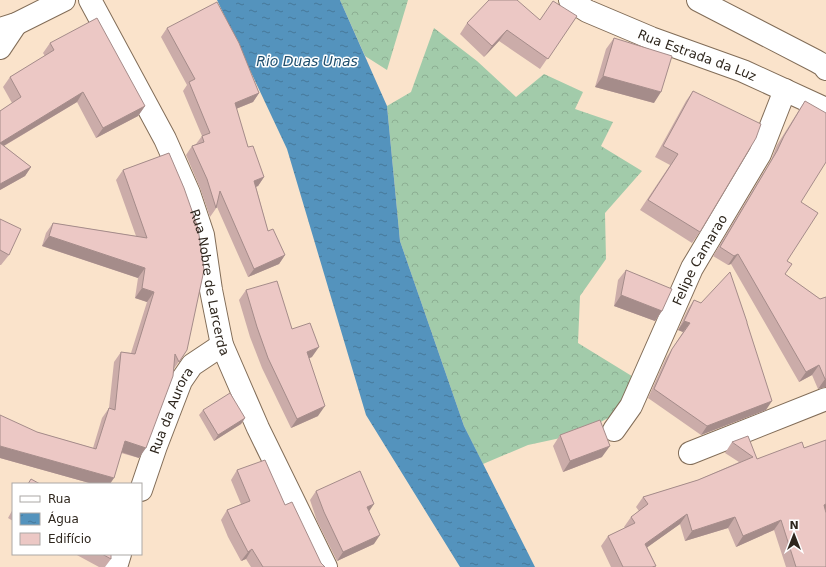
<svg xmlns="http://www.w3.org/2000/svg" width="826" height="567" font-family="'DejaVu Sans',sans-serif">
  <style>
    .forest { fill: url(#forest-crowns) }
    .water { fill: url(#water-ripples) }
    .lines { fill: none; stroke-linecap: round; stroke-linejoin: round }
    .street-casing { stroke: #826d58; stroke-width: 24 }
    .secondary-casing { stroke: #826d58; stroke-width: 24 }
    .street { stroke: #fff; stroke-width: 22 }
    .secondary { stroke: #fff; stroke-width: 22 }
    .wall { fill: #cbaca9 }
    .shaded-wall { fill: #a58c8a }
    .building { fill: #ecc8c5; stroke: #a58c8a }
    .labels { text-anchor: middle; stroke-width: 3; stroke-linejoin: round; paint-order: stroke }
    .street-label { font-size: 13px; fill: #2e261d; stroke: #fff }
    .water-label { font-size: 14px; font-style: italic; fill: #20506f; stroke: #fff }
  </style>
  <defs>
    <pattern id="forest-crowns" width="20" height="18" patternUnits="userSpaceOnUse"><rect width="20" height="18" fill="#a2cbaa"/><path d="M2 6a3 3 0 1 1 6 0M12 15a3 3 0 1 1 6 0" fill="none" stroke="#8cae92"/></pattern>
    <pattern id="water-ripples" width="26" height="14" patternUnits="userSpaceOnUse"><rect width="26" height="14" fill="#5493bd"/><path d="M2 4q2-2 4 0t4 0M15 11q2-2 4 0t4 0" fill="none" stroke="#467899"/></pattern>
  </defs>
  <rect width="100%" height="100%" fill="#fae3cb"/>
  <path class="forest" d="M 340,0 L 408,0 L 387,70 L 365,56 Z
    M 434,28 L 477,61 L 516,97 L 544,74 L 583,92 L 575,109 L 613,122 L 601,146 L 642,171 L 605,213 L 606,259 L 580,296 L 578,343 L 635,378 L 617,413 L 579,434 L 528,445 L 483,464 L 464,426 L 400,241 L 387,106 L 411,92 Z"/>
  <path class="water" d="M 217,0 L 340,0 L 387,106 L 400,241 L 464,426 L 535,567 L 460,567 L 366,415 L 287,149 Z"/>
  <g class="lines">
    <defs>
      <g id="street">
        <path id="s1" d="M 90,0 L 165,139 L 189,193 L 203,235 L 211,290 L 222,345 L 258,428 L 326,567"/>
        <path d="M 698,0 L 816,61 L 823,65 L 826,69"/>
        <path d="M 0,29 L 16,24 L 64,0"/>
        <path d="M 0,48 L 16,24"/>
        <path id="s2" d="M 614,430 L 631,406 L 692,268 L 760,154 L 785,90"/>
        <path d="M 690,453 L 826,399"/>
        <path id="s3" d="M 141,490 L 156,446 L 181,381 L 192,365 L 222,345"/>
        <path d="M 116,567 L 120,554"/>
      </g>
      <g id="secondary">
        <path id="s4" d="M 570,0 L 587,11 L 651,38 L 743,71 L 826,109"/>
      </g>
    </defs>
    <use href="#street" class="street-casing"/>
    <use href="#secondary" class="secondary-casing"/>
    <use href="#street" class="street"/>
    <use href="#secondary" class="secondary"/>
  </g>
  <path class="wall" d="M 577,16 L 540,69 L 499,41 L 484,57 L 460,34 L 467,23 L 540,20 Z
    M 167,28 L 259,93 L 253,102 L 236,109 L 248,147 L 264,177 L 258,186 L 256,187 L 268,231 L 285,255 L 279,264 L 248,277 L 217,207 L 210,217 L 200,188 L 186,155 L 192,146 L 196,144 L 202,136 L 183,91 L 187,85 L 161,37 Z
    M 614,38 L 654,103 L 595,87 L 606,49 Z
    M 50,43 L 145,106 L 138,116 L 96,138 L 77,102 L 4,146 L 31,167 L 25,176 L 0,190 L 0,111 L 12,103 L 3,87 L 10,77 L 45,56 L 43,53 Z
    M 693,91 L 700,232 L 692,243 L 640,210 L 670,165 L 655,157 L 686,101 Z
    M 805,101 L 801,202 L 787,261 L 785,274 L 820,299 L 826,297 L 826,387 L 818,389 L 812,375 L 799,382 L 731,264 L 728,265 L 713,256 L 771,160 L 777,145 L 799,110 Z
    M 169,153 L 187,350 L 173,370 L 139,458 L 121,453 L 110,484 L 93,484 L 0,458 L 37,432 L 93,448 L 102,418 L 109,408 L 114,362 L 121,352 L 131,353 L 147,302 L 135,298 L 138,278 L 42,246 L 46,233 L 53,223 L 136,236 L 116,180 L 123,170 Z
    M 0,219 L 9,255 L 1,265 L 0,265 Z
    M 626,270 L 662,311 L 655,321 L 614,306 L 618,280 Z
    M 246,290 L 292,329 L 312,357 L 309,358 L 318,416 L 291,428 L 262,368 L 250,337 L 239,300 Z
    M 694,300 L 747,323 L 766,410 L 701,435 L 648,398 L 666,358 L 683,332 L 678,330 L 688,309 Z
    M 203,410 L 245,418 L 241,424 L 214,441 L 199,415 Z
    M 560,435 L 602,457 L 563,472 L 553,446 Z
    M 826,440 L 826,567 L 786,567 L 774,530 L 736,547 L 728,528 L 685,541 L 680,524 L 647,547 L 656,566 L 655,567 L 611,567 L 601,546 L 608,536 L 625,528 L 624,527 L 631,517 L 639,511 L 636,507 L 643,497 L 698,480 L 739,462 L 725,453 L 732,442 L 757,459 L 804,448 Z
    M 237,470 L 285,505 L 321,563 L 325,567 L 251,567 L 246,559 L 241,561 L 228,537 L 221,520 L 227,510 L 241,504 L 231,480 Z
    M 316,491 L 369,512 L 374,544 L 337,561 L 317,521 L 310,500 Z
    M 13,509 L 13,521 L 8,518 Z
    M 75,554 L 111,554 L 111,559 L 105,567 L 99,567 Z"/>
  <path class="shaded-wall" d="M 507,30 L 499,41 L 484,57 L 492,46 Z
    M 603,76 L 661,92 L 654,103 L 595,87 Z
    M 83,92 L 77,102 L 0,148 L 0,143 Z
    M 259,93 L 253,102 L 228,112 L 235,103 Z
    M 145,106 L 138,116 L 96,138 L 103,128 Z
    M 31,167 L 25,176 L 0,190 L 0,184 Z
    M 264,177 L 258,186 L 248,190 L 254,181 Z
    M 49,236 L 145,268 L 138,278 L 42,246 Z
    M 738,254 L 731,264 L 728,265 L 734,256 Z
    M 285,255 L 279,264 L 248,277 L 254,269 Z
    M 142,288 L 154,292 L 147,302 L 135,298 Z
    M 621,295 L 662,311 L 655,321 L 614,306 Z
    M 684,321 L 690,323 L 683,332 L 678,330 Z
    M 319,347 L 312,357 L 300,362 L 307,352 Z
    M 819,365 L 812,375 L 799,382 L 806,372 Z
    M 825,379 L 826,379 L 826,387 L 818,389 Z
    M 772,401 L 766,410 L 701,435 L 707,426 Z
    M 325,406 L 318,416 L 291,428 L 297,419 Z
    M 245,418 L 241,424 L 214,441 L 218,435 Z
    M 125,441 L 146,448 L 139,458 L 118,451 Z
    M 0,446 L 114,478 L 110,484 L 93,484 L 0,458 Z
    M 610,446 L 602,457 L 563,472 L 570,461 Z
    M 374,504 L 368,513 L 367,507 Z
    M 826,504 L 826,512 L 816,516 L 824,505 Z
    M 687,514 L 680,524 L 638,554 L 645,544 Z
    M 735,517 L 728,528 L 685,541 L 692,531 Z
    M 781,520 L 774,530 L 736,547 L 743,536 Z
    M 380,535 L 374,544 L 337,561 L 343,552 Z
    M 252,549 L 246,559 L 241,561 L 248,552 Z"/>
  <path class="building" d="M 489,0 L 517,0 L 540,20 L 553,1 L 577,16 L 548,59 L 507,30 L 492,46 L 467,23 Z
    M 217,2 L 239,43 L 259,93 L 235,103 L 248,147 L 253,146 L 264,177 L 254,181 L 268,231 L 273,229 L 285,255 L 254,269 L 220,191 L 216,208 L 207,179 L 192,146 L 204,142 L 202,136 L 210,133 L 189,82 L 195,79 L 167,28 Z
    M 97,18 L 145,106 L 103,128 L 83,92 L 0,143 L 0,111 L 21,97 L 10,77 L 54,50 L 50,43 Z
    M 614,38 L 672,56 L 661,92 L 603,76 Z
    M 693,91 L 761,124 L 756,138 L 700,232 L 648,200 L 678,154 L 663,146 Z
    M 805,101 L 826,113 L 826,162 L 801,202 L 818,213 L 787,261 L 792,264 L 785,274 L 820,299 L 826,297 L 826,379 L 825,379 L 819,365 L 806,372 L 738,254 L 734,256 L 720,247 L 777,151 L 784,136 Z
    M 0,143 L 31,167 L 0,184 Z
    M 169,153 L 184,188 L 198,228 L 204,270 L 187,350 L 179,362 L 175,354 L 173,376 L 146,448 L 125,441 L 114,478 L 0,446 L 0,415 L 37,432 L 96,449 L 109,408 L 115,410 L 121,352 L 135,354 L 154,292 L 142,288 L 145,268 L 49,236 L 53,223 L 147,238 L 123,170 Z
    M 0,219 L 21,229 L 9,255 L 0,250 Z
    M 626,270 L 672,289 L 662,311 L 621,295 Z
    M 730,272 L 747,322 L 747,323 L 772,401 L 707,426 L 654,389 L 672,349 L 690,323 L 684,321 L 694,300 L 701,303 Z
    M 277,281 L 292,329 L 310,323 L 319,347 L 307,352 L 325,406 L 297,419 L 268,358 L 257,327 L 246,290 Z
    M 230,393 L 245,418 L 218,435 L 203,410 Z
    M 600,420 L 610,446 L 570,461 L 560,435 Z
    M 748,436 L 757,459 L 802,442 L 804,448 L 826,440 L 826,504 L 824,505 L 826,513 L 826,567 L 796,567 L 781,520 L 743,536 L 735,517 L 692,531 L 687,514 L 645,544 L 656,566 L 652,567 L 623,567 L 608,536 L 635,523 L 631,517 L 648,504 L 643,497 L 698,480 L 753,457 L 732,442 Z
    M 265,460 L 285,505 L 292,502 L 321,563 L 325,567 L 263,567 L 252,549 L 248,552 L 235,527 L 227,510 L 250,501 L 237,470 Z
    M 360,471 L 374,504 L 367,507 L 380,535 L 343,552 L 324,512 L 316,491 Z
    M 31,479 L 40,484 L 28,484 Z
    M 102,554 L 111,554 L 111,559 Z"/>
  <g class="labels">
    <g class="street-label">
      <text dy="5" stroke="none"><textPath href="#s4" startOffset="139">Rua Estrada da Luz</textPath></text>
      <text dy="5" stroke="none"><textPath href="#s2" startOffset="191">Felipe Camarao</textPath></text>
      <text dy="5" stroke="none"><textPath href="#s1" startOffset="309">Rua Nobre de Larcerda</textPath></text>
      <text dy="5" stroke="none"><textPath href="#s3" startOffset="85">Rua da Aurora</textPath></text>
    </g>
    <g class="water-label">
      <text x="307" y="66">Rio Duas Unas</text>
    </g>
  </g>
  <rect x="12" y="483" width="130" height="72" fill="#ffffff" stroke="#aba8a5"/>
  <rect x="20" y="496" width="20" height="6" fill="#ffffff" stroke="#aba8a5"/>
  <text x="48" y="503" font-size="12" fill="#2e261d">Rua</text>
  <rect x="20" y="513" width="20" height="12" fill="url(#water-ripples)" stroke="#aba8a5"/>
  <text x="48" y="523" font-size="12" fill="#2e261d">Água</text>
  <rect x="20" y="533" width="20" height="12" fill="#ecc8c5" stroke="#aba8a5"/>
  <text x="48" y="543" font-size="12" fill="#2e261d">Edifício</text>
  <g transform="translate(794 535)" stroke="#ffffff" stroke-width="3" paint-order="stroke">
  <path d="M0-3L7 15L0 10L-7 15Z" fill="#2e261d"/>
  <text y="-6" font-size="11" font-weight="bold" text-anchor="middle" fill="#2e261d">N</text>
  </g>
</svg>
